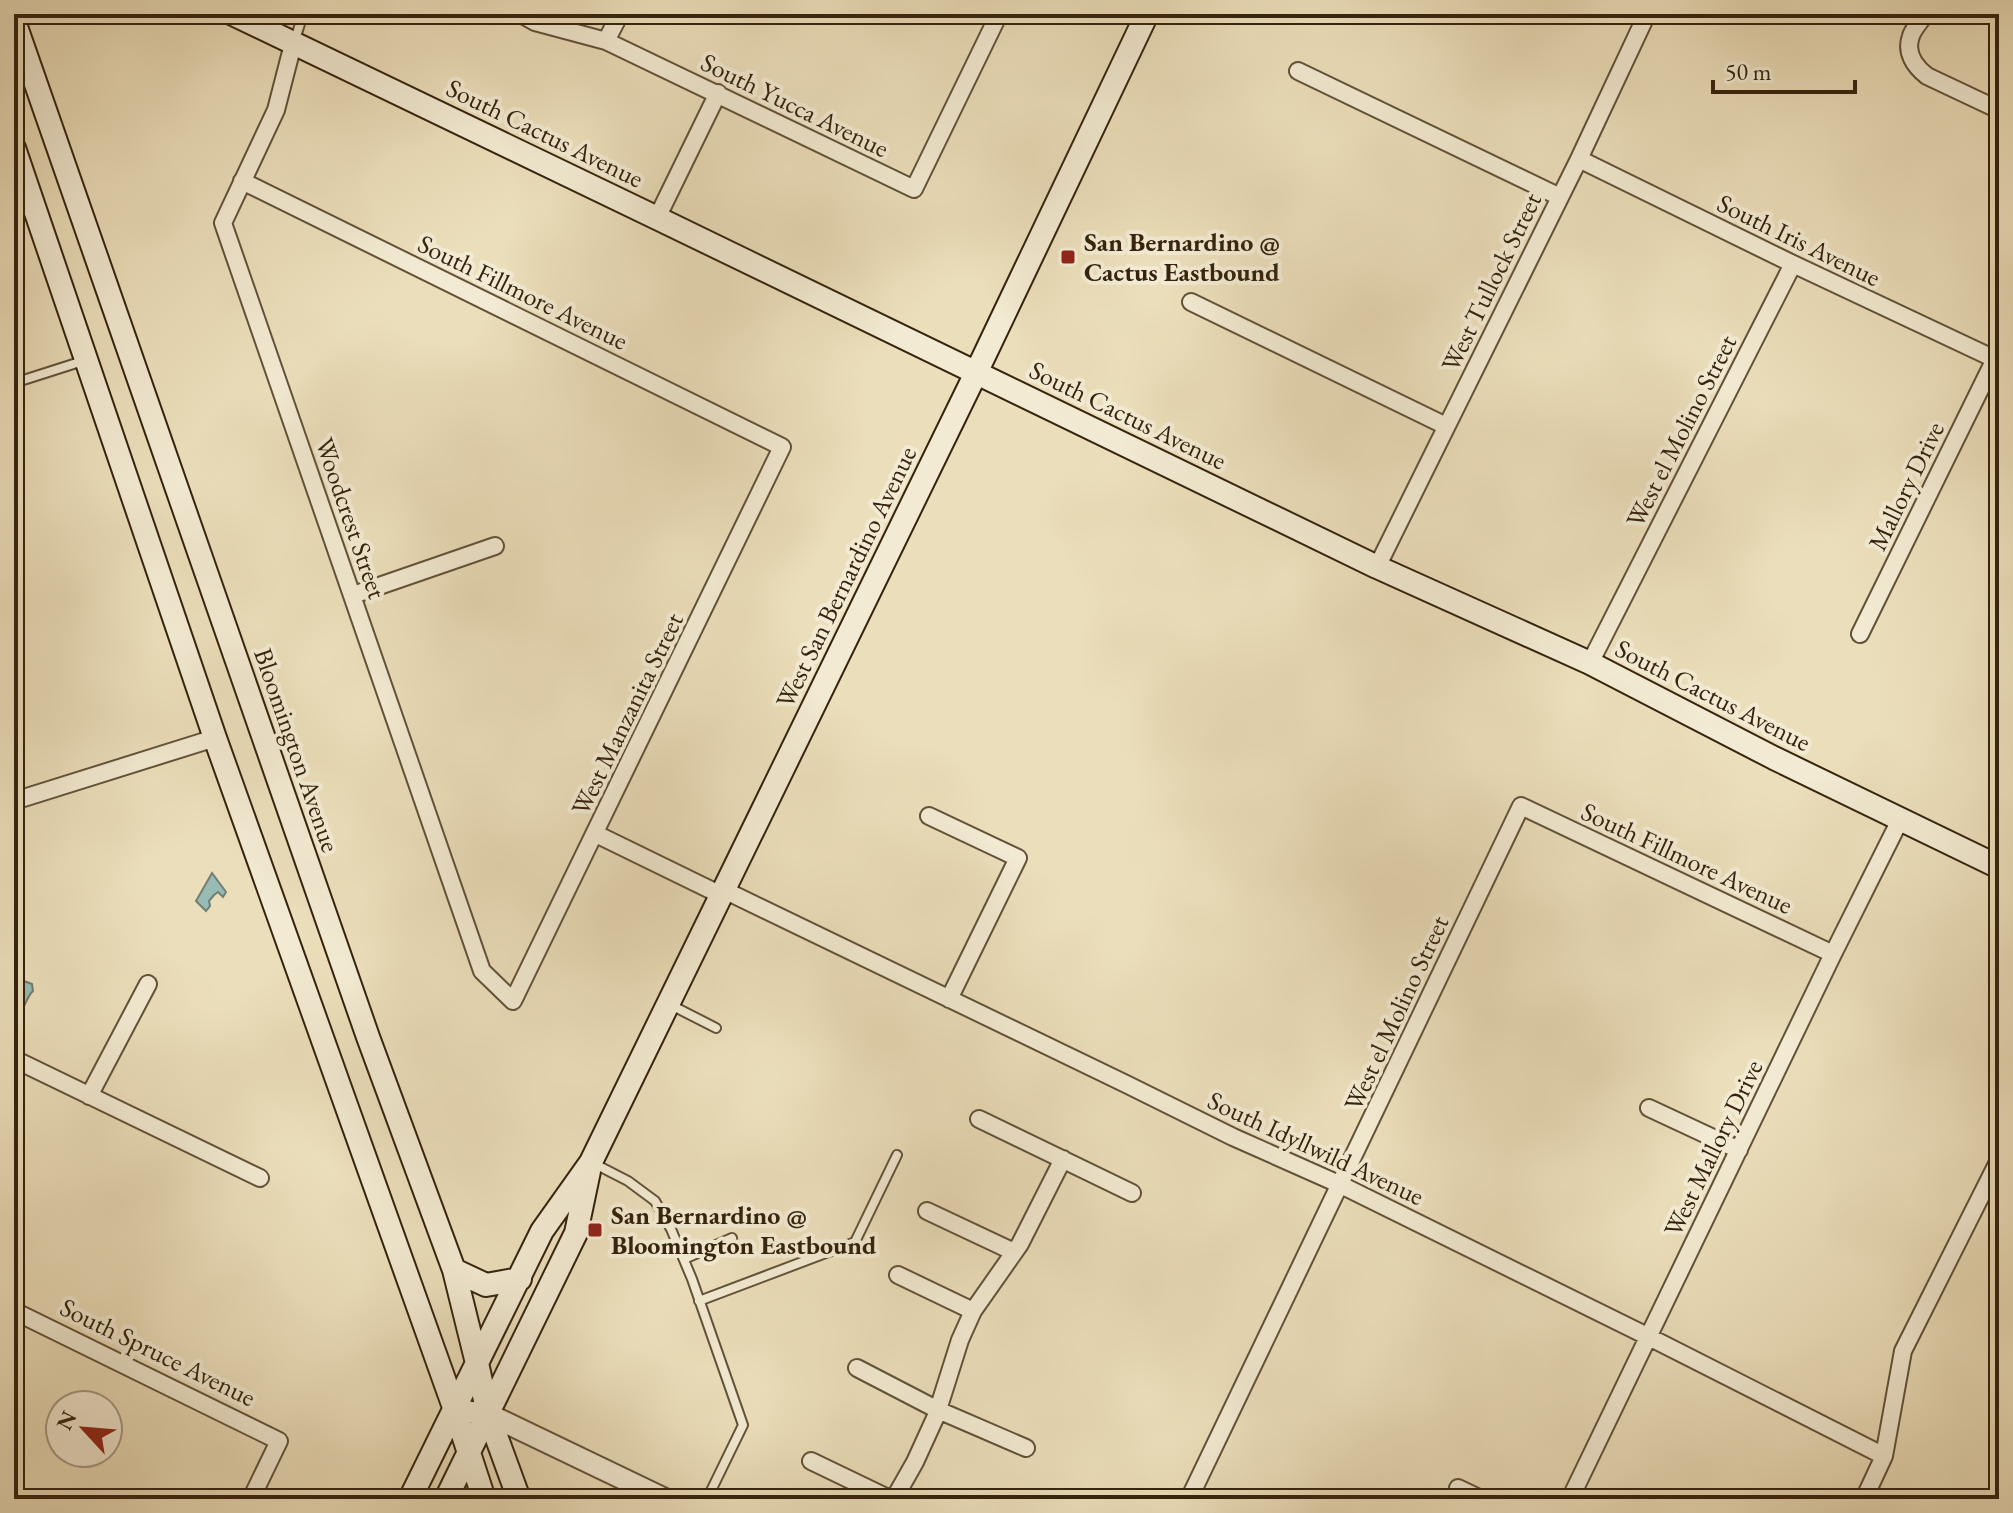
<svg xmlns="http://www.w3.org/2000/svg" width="2013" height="1513" font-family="'EB Garamond',serif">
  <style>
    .water { fill: #99bbb5; stroke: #717e72; stroke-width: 2 }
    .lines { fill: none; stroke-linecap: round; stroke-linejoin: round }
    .service-casing { stroke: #625239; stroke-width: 12 }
    .minor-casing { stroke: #625239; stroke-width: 20 }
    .tertiary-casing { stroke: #625239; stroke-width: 24 }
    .secondary-casing { stroke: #35230e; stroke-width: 26 }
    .service { stroke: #f2ead2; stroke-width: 8 }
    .minor { stroke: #f2ead2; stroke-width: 16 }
    .tertiary { stroke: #f2ead2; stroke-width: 20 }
    .secondary { stroke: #f2ead2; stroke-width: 22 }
    .poi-dot { fill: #8f2418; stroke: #f2ead2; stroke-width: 3 }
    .labels { text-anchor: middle; stroke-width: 8; stroke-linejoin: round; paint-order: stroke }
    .street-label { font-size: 26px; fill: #35230e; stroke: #f2ead2 }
    .poi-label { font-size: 26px; font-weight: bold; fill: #35230e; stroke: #f2ead2; text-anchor: start }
  </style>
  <rect width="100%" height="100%" fill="#ebdeba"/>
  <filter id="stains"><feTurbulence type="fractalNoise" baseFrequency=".0025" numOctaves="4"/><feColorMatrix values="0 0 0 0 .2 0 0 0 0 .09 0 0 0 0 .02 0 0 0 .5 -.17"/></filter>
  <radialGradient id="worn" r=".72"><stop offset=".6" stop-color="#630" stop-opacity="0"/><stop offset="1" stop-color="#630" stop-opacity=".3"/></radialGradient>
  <path class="water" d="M 212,873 L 226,892 L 223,897 L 218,892 L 214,895 L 209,901 L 210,906 L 206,911 L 196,901 Z
    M 24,981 L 32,984 L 33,991 C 25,998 27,1010 16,1010 L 14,990 Z"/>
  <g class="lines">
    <defs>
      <path id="service" d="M 295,40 L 303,14
        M 14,383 L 86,360
        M 669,1004 L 716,1028
        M 591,1162 L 628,1181 L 655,1201 L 671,1229 L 692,1279 L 743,1425 L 707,1499
        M 684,1259 L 732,1238
        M 699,1301 L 855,1242 L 897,1155"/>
      <path id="minor" d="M 521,14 L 535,22 L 606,41 L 914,189 L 999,14
        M 1925,14 C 1921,21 1913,29 1911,36 C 1905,52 1914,66 1927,76 L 1999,110
        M 606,41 L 620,14
        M 1298,71 L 1560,197
        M 1579,159 L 1793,264 L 1999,361
        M 242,181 L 782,447 L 513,1001 L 482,971 L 223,223 L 276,110 L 293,44
        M 657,218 L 718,93
        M 1191,302 L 1446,426
        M 1377,567 L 1579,159 L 1647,14
        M 353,595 L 495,546
        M 1860,634 L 1995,359
        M 1590,663 L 1793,264
        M 14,801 L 215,738
        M 929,816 L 1018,858 L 949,999
        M 596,834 L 721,895
        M 724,890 L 1126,1084 L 1233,1137 L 1341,1185 L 1649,1337 L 1884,1456
        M 14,1059 L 260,1178
        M 89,1096 L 148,984
        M 1649,1108 L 1739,1150
        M 979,1119 L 1132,1193
        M 927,1211 L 1014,1252
        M 898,1275 L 973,1311
        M 14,1311 L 279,1441 L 251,1499
        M 857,1368 L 938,1410 L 1026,1448
        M 811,1461 L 890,1499
        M 1458,1488 L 1481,1499
        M 894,1499 L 915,1462 L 936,1416 L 960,1340 L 973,1311 L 1020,1244 L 1063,1159
        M 1189,1499 L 1521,806 L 1833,954
        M 1570,1499 L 1833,954 L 1901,818
        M 1864,1499 L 1884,1456 L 1903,1351 L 1999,1160"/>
      <path id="tertiary" d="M 455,1410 L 488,1414 L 665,1499"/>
      <path id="secondary" d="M 233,14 L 657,218 L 1377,567 L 1590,663 L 1774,758 L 1999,867
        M 14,21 L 368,1037 L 454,1270 L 477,1363 L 488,1414 L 519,1499
        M 14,148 L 215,738 L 455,1410 L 484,1499
        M 454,1270 L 486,1285 L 520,1279
        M 410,1499 L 542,1231 L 591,1162 L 976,373 L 1147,14
        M 446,1499 L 576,1233 L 589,1171"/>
    </defs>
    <use href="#service" class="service-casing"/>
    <use href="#minor" class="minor-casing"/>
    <use href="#tertiary" class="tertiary-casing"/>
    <use href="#secondary" class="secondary-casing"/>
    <use href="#service" class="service"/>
    <use href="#minor" class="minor"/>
    <use href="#tertiary" class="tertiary"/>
    <use href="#secondary" class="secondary"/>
  </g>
  <g class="poi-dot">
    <rect x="1060" y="249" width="16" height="16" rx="4"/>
    <rect x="587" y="1222" width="16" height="16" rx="4"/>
  </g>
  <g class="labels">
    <g class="street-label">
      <text transform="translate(795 105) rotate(26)" y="9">South Yucca Avenue</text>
      <text transform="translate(545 133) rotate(26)" y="9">South Cactus Avenue</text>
      <text transform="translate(1799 240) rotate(26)" y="9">South Iris Avenue</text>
      <text transform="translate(1491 282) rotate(-64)" y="9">West Tullock Street</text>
      <text transform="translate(523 292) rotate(26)" y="9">South Fillmore Avenue</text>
      <text transform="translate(1128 415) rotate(26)" y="9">South Cactus Avenue</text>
      <text transform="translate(1681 431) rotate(-63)" y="9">West el Molino Street</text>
      <text transform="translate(1906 486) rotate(-64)" y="9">Mallory Drive</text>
      <text transform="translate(351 518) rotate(71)" y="9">Woodcrest Street</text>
      <text transform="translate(846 577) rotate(-64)" y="9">West San Bernardino Avenue</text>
      <text transform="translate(1713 695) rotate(27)" y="9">South Cactus Avenue</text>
      <text transform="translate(627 714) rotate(-64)" y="9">West Manzanita Street</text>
      <text transform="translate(297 750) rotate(71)" y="9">Bloomington Avenue</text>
      <text transform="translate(1687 858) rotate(25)" y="9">South Fillmore Avenue</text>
      <text transform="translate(1396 1013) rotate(-65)" y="9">West el Molino Street</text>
      <text transform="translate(1316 1148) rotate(25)" y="9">South Idyllwild Avenue</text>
      <text transform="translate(1713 1148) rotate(-64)" y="9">West Mallory Drive</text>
      <text transform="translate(158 1352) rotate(26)" y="9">South Spruce Avenue</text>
    </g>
    <g class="poi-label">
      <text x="1084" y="251">San Bernardino @<tspan x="1084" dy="30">Cactus Eastbound</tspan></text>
      <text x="611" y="1224">San Bernardino @<tspan x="611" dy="30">Bloomington Eastbound</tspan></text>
    </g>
  </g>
  <rect width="2013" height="1513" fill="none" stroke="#ebdeba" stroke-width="48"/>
  <rect x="16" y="16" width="1981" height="1481" fill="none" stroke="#35230e" stroke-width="4"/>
  <rect x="24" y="24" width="1965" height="1465" fill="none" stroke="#35230e" stroke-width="2"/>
  <g transform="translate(84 1429) rotate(296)"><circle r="38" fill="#f2ead2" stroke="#a69a84" stroke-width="2"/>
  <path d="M0-6L14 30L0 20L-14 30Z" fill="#8f2418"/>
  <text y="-12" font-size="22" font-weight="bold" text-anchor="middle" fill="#35230e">N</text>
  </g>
  <path d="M1713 80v12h142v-12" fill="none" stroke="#35230e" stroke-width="4"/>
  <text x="1725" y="80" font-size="24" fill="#35230e" stroke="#f2ead2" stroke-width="6" paint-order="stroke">50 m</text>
  <rect width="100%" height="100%" filter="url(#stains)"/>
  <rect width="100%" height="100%" fill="url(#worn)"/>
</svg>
